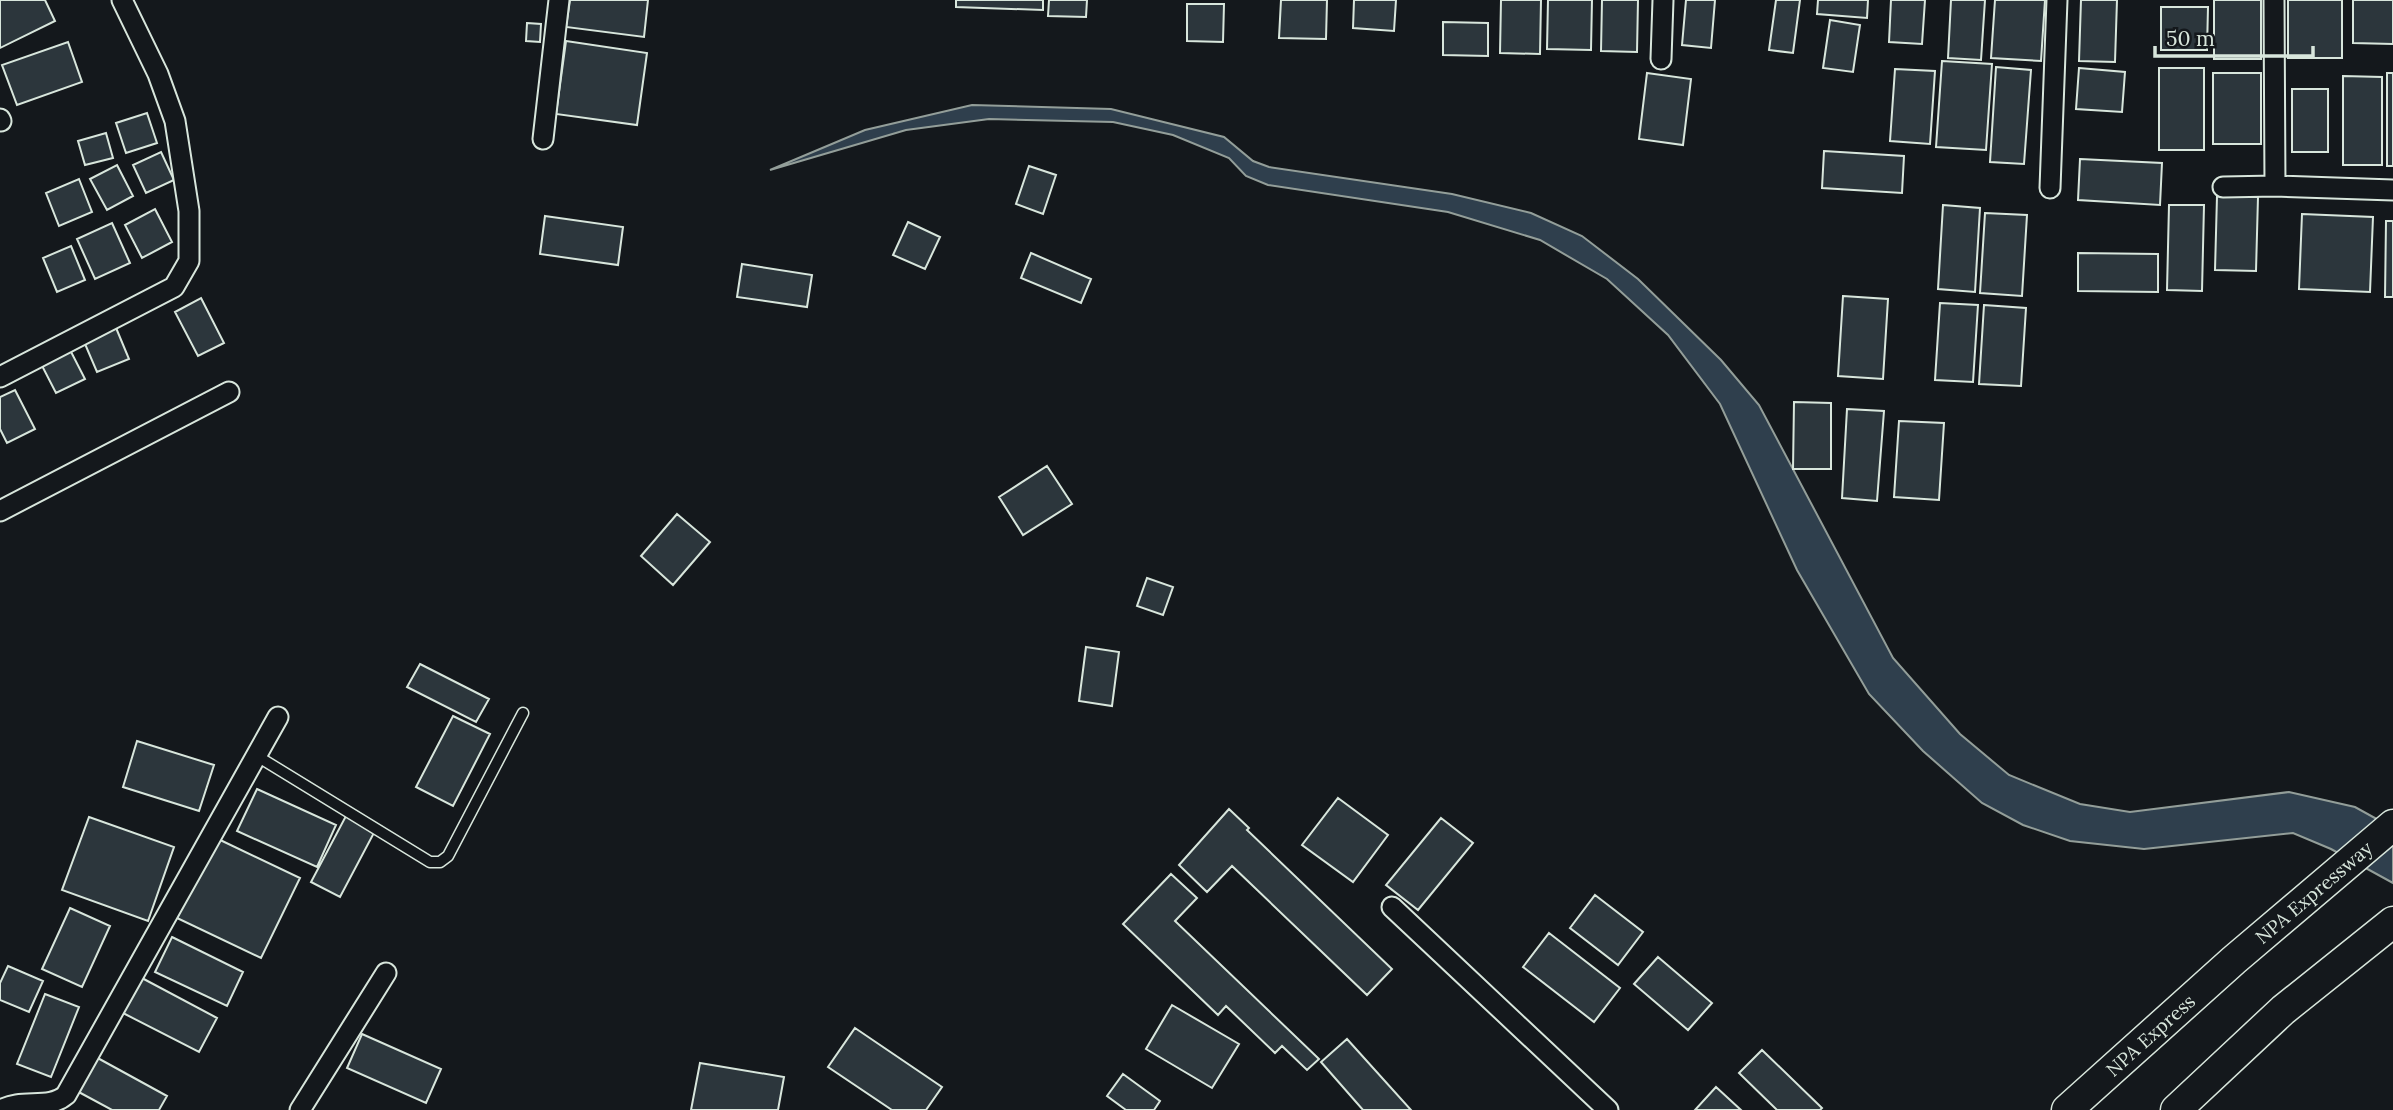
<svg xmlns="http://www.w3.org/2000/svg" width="2393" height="1110" font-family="Lora,serif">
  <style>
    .water { fill: #2f3f4d; stroke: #939e99; stroke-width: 2 }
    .building { fill: #2c363c; stroke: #d8e6dc; stroke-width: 2 }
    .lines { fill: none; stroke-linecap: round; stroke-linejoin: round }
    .service-casing { stroke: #d8e6dc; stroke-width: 13 }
    .minor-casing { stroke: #d8e6dc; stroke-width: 23 }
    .primary-casing { stroke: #d8e6dc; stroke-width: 33 }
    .service { stroke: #14181c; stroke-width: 10 }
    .minor { stroke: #14181c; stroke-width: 19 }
    .primary { stroke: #14181c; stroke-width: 30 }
    .labels { text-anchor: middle; stroke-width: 5; stroke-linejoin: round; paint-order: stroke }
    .street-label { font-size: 19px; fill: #d8e6dc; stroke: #14181c }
  </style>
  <rect width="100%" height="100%" fill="#14181c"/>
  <path class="water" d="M 972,105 L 1111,109 L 1224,137 L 1253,161 L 1269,167 L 1452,194 L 1531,213 L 1582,236 L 1638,279 L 1721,360 L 1759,405 L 1893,658 L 1960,734 L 2009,775 L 2080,804 L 2130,812 L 2289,792 L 2355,807 L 2393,828 L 2393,883 L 2331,849 L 2293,833 L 2144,849 L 2070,841 L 2023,825 L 1982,803 L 1923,751 L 1869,694 L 1797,570 L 1720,404 L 1668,335 L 1607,279 L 1540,240 L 1448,212 L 1268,185 L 1246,176 L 1229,158 L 1173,135 L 1113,122 L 989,119 L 906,130 L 770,170 L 865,130 Z"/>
  <path class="building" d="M 0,0 L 45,0 L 55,21 L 0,48 Z
    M 570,0 L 648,0 L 644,37 L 566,27 Z
    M 956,0 L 1043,0 L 1043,10 L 956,7 Z
    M 1049,0 L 1087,0 L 1086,17 L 1048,16 Z
    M 1281,0 L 1327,0 L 1326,39 L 1279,38 Z
    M 1354,0 L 1396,0 L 1394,31 L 1353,28 Z
    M 1501,0 L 1541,0 L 1540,54 L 1500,53 Z
    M 1548,0 L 1592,0 L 1591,50 L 1547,49 Z
    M 1602,0 L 1638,0 L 1637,52 L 1601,51 Z
    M 1686,0 L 1715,0 L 1711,48 L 1682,45 Z
    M 1776,0 L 1800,0 L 1793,53 L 1769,50 Z
    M 1818,0 L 1868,0 L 1867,18 L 1817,14 Z
    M 1891,0 L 1925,0 L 1922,44 L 1889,42 Z
    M 1951,0 L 1985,0 L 1981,60 L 1948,58 Z
    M 1995,0 L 2045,0 L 2041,61 L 1991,58 Z
    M 2081,0 L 2117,0 L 2115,62 L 2079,61 Z
    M 2214,0 L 2261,0 L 2261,59 L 2214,59 Z
    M 2288,0 L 2342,0 L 2342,58 L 2288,58 Z
    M 2353,0 L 2393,0 L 2393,44 L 2353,43 Z
    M 1187,4 L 1224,4 L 1223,42 L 1187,41 Z
    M 2161,7 L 2208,7 L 2207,50 L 2161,50 Z
    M 1830,20 L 1860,25 L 1853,72 L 1823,68 Z
    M 1443,22 L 1488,23 L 1488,56 L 1443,55 Z
    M 527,23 L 541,24 L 540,42 L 526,41 Z
    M 566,41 L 647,53 L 637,125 L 556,114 Z
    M 68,42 L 82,82 L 17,105 L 2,65 Z
    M 1942,61 L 1992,64 L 1986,150 L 1936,147 Z
    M 1996,67 L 2031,70 L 2024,164 L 1990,162 Z
    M 2079,68 L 2125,72 L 2122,112 L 2076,109 Z
    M 2159,68 L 2204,68 L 2204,150 L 2159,150 Z
    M 1895,69 L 1935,71 L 1930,144 L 1890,141 Z
    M 1647,73 L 1691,79 L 1683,145 L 1639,139 Z
    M 2213,73 L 2261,73 L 2261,144 L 2213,144 Z
    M 2387,73 L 2393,73 L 2393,166 L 2387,166 Z
    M 2343,76 L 2382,77 L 2382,165 L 2343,165 Z
    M 2292,89 L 2328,89 L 2328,152 L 2292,152 Z
    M 147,113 L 157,143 L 126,153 L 116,123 Z
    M 106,133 L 113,158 L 85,165 L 78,141 Z
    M 1824,151 L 1904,156 L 1902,193 L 1822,188 Z
    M 161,152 L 174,180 L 146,193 L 133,165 Z
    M 2080,159 L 2162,163 L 2160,205 L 2078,200 Z
    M 117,165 L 133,196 L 107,210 L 90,179 Z
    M 1029,166 L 1056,175 L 1043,214 L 1016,204 Z
    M 79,179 L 92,212 L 59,226 L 46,193 Z
    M 2217,196 L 2258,197 L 2256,271 L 2215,270 Z
    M 1943,205 L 1980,208 L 1975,292 L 1938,289 Z
    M 2169,205 L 2204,205 L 2202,291 L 2167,290 Z
    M 155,209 L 172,242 L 142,258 L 125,225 Z
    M 1985,213 L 2027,215 L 2022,296 L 1980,293 Z
    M 2302,214 L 2373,217 L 2370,292 L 2299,289 Z
    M 545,216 L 623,227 L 618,265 L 540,254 Z
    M 2386,221 L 2393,221 L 2393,297 L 2385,297 Z
    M 908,222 L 940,237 L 925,269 L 893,255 Z
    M 112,223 L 130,263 L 95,279 L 77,239 Z
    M 71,246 L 85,280 L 57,292 L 43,258 Z
    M 1031,253 L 1091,279 L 1081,303 L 1021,278 Z
    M 2078,253 L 2158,254 L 2158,292 L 2078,291 Z
    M 742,264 L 812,275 L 807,307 L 737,297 Z
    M 1843,296 L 1888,299 L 1883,379 L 1838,376 Z
    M 201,298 L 224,343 L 198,356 L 175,312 Z
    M 1940,303 L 1978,305 L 1973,382 L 1935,380 Z
    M 1984,305 L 2026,308 L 2021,386 L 1979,384 Z
    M 114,323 L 129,359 L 97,372 L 82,337 Z
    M 67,344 L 85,379 L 56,393 L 38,358 Z
    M 15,390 L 35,429 L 7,443 L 0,429 L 0,397 Z
    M 1794,402 L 1831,403 L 1831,469 L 1793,469 Z
    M 1847,409 L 1884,411 L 1877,501 L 1842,498 Z
    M 1899,421 L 1944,423 L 1939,500 L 1894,497 Z
    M 1047,466 L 1072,504 L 1023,535 L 999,497 Z
    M 677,514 L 710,542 L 673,585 L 641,556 Z
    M 1147,578 L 1173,587 L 1163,615 L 1137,606 Z
    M 1086,647 L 1119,652 L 1112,706 L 1079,701 Z
    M 420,664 L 489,699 L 476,722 L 407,687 Z
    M 453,716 L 490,734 L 453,806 L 416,787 Z
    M 137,741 L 214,765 L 199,811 L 123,787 Z
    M 257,789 L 336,825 L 317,867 L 237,831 Z
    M 1338,798 L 1388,835 L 1353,882 L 1302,845 Z
    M 1229,809 L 1249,828 L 1247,830 L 1392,969 L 1367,995 L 1232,866 L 1207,892 L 1179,865 Z
    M 347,814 L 376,829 L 340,897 L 311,882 Z
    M 89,817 L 174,847 L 148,921 L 62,890 Z
    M 1441,818 L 1473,843 L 1418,910 L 1386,885 Z
    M 216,838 L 300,878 L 261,958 L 177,918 Z
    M 1171,874 L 1197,898 L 1175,921 L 1319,1059 L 1307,1070 L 1282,1046 L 1275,1053 L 1226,1006 L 1218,1015 L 1123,924 Z
    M 1595,895 L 1643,932 L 1618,965 L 1570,928 Z
    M 70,908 L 110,926 L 82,987 L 42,969 Z
    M 1549,933 L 1620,988 L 1594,1022 L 1523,967 Z
    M 172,937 L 243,972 L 227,1006 L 155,972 Z
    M 1658,957 L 1712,1003 L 1688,1030 L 1634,984 Z
    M 8,966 L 43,981 L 29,1012 L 0,1000 L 0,983 Z
    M 140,977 L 217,1018 L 199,1052 L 121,1012 Z
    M 45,994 L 79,1007 L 51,1077 L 17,1064 Z
    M 1172,1005 L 1239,1044 L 1212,1088 L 1146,1049 Z
    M 855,1028 L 942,1087 L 926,1110 L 892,1110 L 828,1067 Z
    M 362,1034 L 441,1069 L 426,1103 L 347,1068 Z
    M 1347,1039 L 1411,1110 L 1363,1110 L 1321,1062 Z
    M 1762,1050 L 1822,1108 L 1820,1110 L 1777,1110 L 1739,1073 Z
    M 94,1056 L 167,1096 L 159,1110 L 112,1110 L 75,1090 Z
    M 700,1063 L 784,1077 L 778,1110 L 691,1110 Z
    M 1123,1074 L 1160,1101 L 1154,1110 L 1126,1110 L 1107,1096 Z
    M 1716,1087 L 1741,1110 L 1695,1110 Z"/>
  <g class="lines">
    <defs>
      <path id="service" d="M 257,756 L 430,862 L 440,862 L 448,856 L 523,713"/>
      <path id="minor" d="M 2274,0 L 2275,186 L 2393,190
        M 1661,59 L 1663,0
        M 0,119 L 1,121
        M 543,139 L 559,0
        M 2223,187 L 2275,186
        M 2050,188 L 2057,0
        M 0,377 L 174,287 L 189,261 L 189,211 L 175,121 L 158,74 L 122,0
        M 0,511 L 229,392
        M 1392,907 L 1608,1110
        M 1,1110 C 22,1098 49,1110 66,1095 L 278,717
        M 300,1110 L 386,973"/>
      <g id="primary">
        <path id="s1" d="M 2067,1110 L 2234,960 L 2393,825"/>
        <path d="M 2176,1110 L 2283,1010 L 2393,922"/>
      </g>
    </defs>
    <use href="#service" class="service-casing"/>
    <use href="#minor" class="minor-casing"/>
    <use href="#primary" class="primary-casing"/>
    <use href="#service" class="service"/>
    <use href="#minor" class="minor"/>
    <use href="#primary" class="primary"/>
  </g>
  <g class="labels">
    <g class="street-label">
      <text dy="7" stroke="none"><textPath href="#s1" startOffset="329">NPA Expressway</textPath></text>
      <text dy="7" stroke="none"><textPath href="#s1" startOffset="112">NPA Express</textPath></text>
    </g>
  </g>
  <path d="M2155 46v10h158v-10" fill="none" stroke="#d8e6dc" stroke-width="3.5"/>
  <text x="2166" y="46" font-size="21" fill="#d8e6dc" stroke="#14181c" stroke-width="5" paint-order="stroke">50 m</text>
</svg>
